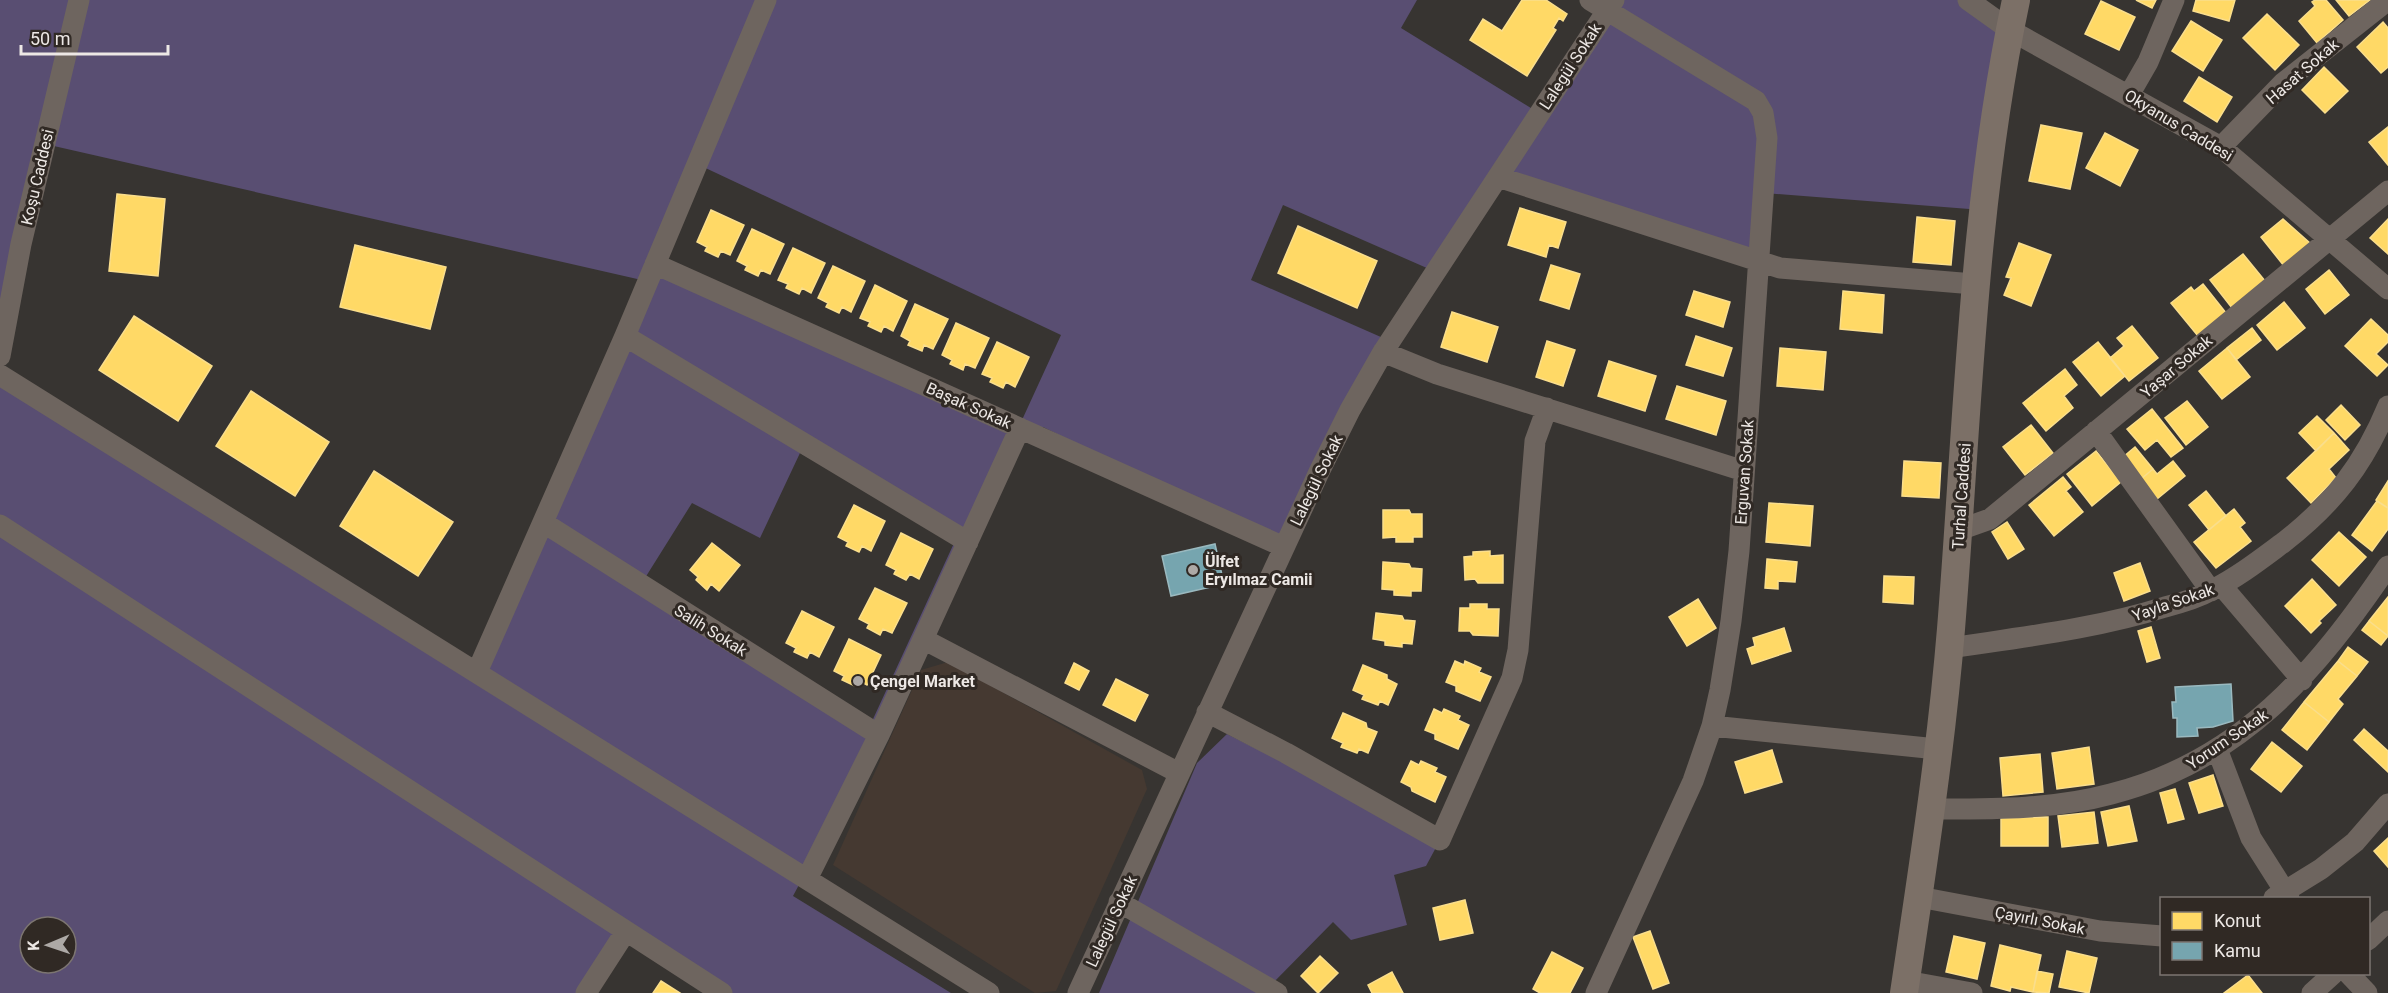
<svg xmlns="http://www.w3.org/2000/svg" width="2388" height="993" font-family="Roboto,sans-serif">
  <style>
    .built { fill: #453931 }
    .green { fill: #594e72; fill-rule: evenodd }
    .homes { fill: #ffd966; stroke: #fade8c; stroke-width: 1.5 }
    .public { fill: #76a5af; stroke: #9ab9bf; stroke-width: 1.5 }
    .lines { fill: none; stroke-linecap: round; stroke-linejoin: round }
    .street { stroke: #6e655f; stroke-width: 21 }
    .secondary { stroke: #7c7067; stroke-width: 28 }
    .poi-dot { fill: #ada9a6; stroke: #302924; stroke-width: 2 }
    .labels { text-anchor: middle; stroke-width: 6; stroke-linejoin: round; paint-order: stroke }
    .street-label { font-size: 16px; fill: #ede8e5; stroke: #302924 }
    .poi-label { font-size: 16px; font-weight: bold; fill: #ede8e5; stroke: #302924; text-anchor: start }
  </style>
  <rect width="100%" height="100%" fill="#373431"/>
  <path class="built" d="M 948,662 L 1142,770 L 1147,789 L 1056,991 L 1035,993 L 833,865 L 921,670 Z"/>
  <path class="green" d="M 0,0 L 1417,0 L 1401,28 L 1539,113 L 1607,10 L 1590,0 L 1968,0 L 2010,30 L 1982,210 L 1764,193 L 1759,262 L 1498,177 L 1436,272 L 1283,205 L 1251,280 L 1390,341 L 1284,547 L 1043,427 L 1020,428 L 879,735 L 793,896 L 951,993 L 722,993 L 626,931 L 586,993 L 0,993 L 0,375 L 477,672 L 646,281 L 45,144 L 0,356 ZM 697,164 L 1061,335 L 1022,420 L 655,263 ZM 800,453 L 955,541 L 868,730 L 640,586 L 692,503 L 760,538 ZM 30,927 L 66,927 L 66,963 L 30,963 Z
    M 1227,734 L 1440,840 L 1426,866 L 1394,875 L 1407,925 L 1351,940 L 1333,922 L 1269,987 L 1277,993 L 1099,993 L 1197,763 Z"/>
  <path class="homes" d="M 1522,0 L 1546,0 L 1567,14 L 1563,21 L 1559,18 L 1553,28 L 1556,30 L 1527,76 L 1470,40 L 1483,19 L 1502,31 Z
    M 2136,0 L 2156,0 L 2152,8 Z
    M 2196,0 L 2235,0 L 2229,21 L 2193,11 Z
    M 2315,0 L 2326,0 L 2343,20 L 2317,43 L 2299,21 L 2315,6 L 2312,2 Z
    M 2336,0 L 2370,0 L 2349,16 Z
    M 2101,1 L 2135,17 L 2119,50 L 2085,34 Z
    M 2267,14 L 2299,45 L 2275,70 L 2243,38 Z
    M 2191,21 L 2222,40 L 2203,71 L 2172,51 Z
    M 2383,22 L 2388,28 L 2388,67 L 2381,73 L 2357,47 Z
    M 2324,67 L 2348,91 L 2325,113 L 2302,90 Z
    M 2199,77 L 2232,97 L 2217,122 L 2184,101 Z
    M 2041,125 L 2082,133 L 2070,189 L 2029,181 Z
    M 2388,127 L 2388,165 L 2369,142 Z
    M 2105,133 L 2138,150 L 2120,186 L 2086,168 Z
    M 117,194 L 165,199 L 158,276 L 109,271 Z
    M 1520,208 L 1566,222 L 1558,248 L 1549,245 L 1546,257 L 1508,245 Z
    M 711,210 L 744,225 L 730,255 L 721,251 L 718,257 L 705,251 L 707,247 L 697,242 Z
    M 1917,217 L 1955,221 L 1951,265 L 1913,262 Z
    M 2283,219 L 2311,244 L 2284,266 L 2261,237 Z
    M 2388,219 L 2388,254 L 2370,238 Z
    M 1298,226 L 1377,261 L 1357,308 L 1278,273 Z
    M 752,229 L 784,244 L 770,274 L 761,270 L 758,276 L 745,270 L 747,266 L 737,261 Z
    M 2019,243 L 2051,255 L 2031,306 L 2004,295 L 2011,278 L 2006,277 Z
    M 355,245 L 446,267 L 430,329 L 340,307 Z
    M 793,248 L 825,263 L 811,293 L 802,288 L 799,294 L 786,288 L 788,284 L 778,280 Z
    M 2243,254 L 2265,281 L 2232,308 L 2210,280 Z
    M 1551,265 L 1580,274 L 1569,309 L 1540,300 Z
    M 833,266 L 865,281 L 851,312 L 842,307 L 839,313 L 826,307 L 828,303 L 818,298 Z
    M 2329,270 L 2349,295 L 2325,314 L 2306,289 Z
    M 2203,284 L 2226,313 L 2198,336 L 2171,303 L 2191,287 L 2194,291 Z
    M 875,285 L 907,301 L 893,331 L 884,326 L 881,332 L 868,326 L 870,322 L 860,318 Z
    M 1694,291 L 1730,302 L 1723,327 L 1686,315 Z
    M 1843,291 L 1884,295 L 1882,333 L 1840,329 Z
    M 2284,302 L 2305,328 L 2277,350 L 2257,325 Z
    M 915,304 L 948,319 L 933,349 L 924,345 L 922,351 L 908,345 L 910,341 L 901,336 Z
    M 1452,312 L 1498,327 L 1487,362 L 1441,347 Z
    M 134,316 L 212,366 L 178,421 L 99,370 Z
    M 2371,319 L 2388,335 L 2388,342 L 2376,354 L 2388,365 L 2377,376 L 2345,346 Z
    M 956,323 L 989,338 L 975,368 L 965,364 L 963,370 L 950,364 L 952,360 L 942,355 Z
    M 2132,326 L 2158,358 L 2129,381 L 2110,358 L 2124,346 L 2117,338 Z
    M 2252,328 L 2261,340 L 2236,360 L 2227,348 Z
    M 1696,336 L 1732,348 L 1723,376 L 1686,365 Z
    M 1547,341 L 1575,350 L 1563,386 L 1536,377 Z
    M 997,342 L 1029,357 L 1015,387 L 1006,382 L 1003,388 L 990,382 L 992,378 L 982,374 Z
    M 2098,342 L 2125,376 L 2101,396 L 2073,362 Z
    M 1780,348 L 1826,352 L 1823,390 L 1777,386 Z
    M 2227,348 L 2250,377 L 2222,399 L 2199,371 Z
    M 1609,361 L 1656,376 L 1645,411 L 1598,396 Z
    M 2065,369 L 2077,385 L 2064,396 L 2073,408 L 2046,431 L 2023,403 Z
    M 1677,386 L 1726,401 L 1716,435 L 1666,419 Z
    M 251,391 L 329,442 L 295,496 L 216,446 Z
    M 2187,401 L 2208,427 L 2186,445 L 2165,418 Z
    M 2341,405 L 2360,425 L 2345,440 L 2326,420 Z
    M 2152,409 L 2183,448 L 2171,457 L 2157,440 L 2145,450 L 2127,429 Z
    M 2317,416 L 2334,433 L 2316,451 L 2299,433 Z
    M 2031,425 L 2053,453 L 2025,475 L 2003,447 Z
    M 2334,433 L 2349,450 L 2329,469 L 2336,478 L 2311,503 L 2287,478 Z
    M 2135,447 L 2153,469 L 2141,479 L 2123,457 Z
    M 2096,451 L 2121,482 L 2092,506 L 2067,474 Z
    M 1904,461 L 1941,463 L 1939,498 L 1902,496 Z
    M 2173,461 L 2185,476 L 2157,499 L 2141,479 L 2153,469 L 2157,474 Z
    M 374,471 L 453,522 L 418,576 L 340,526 Z
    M 2063,477 L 2071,487 L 2066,491 L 2083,512 L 2054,536 L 2029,505 Z
    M 2388,481 L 2388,508 L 2376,500 Z
    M 2206,491 L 2226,516 L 2209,530 L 2189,505 Z
    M 2377,501 L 2388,508 L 2388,529 L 2372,551 L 2352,535 Z
    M 1769,503 L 1813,506 L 1810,546 L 1766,542 Z
    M 854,505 L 885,521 L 871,551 L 862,546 L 859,552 L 846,546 L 848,542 L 838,537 Z
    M 2234,509 L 2245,523 L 2240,527 L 2251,541 L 2216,568 L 2194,542 Z
    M 1383,510 L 1409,510 L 1411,514 L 1422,514 L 1422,537 L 1413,537 L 1413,542 L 1396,542 L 1396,537 L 1383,538 Z
    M 2007,522 L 2024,549 L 2008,559 L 1992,532 Z
    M 2339,532 L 2366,557 L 2339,586 L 2312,560 Z
    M 901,533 L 933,549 L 919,579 L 910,574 L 906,580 L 894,574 L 896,570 L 886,565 Z
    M 712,543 L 740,565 L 719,591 L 711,584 L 707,590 L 696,580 L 698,577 L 690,570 Z
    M 1490,551 L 1490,556 L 1503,555 L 1503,583 L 1478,583 L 1475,579 L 1465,580 L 1464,557 L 1473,556 L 1473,552 Z
    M 1767,559 L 1797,562 L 1795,582 L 1778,581 L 1778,589 L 1765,588 Z
    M 1383,562 L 1409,564 L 1411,568 L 1422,569 L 1421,591 L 1411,591 L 1411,596 L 1394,595 L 1394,590 L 1382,589 Z
    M 2140,563 L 2150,591 L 2124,601 L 2114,573 Z
    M 1884,576 L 1914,577 L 1913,604 L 1883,602 Z
    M 2312,579 L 2336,605 L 2319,621 L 2321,623 L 2311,633 L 2285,606 Z
    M 875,588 L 907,603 L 892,633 L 883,629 L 880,635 L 867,628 L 869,624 L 859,619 Z
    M 2388,597 L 2388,636 L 2369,621 Z
    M 1698,599 L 1716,628 L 1687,646 L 1669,617 Z
    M 1470,604 L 1487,604 L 1487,609 L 1499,609 L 1498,636 L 1473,635 L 1470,631 L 1459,631 L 1460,608 L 1470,608 Z
    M 802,611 L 834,627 L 819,657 L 810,652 L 807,658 L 794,652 L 796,648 L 786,643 Z
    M 1376,613 L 1402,616 L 1404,620 L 1415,621 L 1412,644 L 1402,643 L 1402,647 L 1385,645 L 1385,641 L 1373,639 Z
    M 2369,621 L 2388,636 L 2381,645 L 2362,630 Z
    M 2151,627 L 2160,658 L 2147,662 L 2138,631 Z
    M 1784,628 L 1791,651 L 1752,664 L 1747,649 L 1755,646 L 1753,638 Z
    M 849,639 L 881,655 L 867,685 L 858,680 L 855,686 L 842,680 L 844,676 L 834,671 Z
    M 2348,647 L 2368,662 L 2357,676 L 2338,661 Z
    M 1455,661 L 1464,665 L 1465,661 L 1481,668 L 1479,672 L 1491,677 L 1480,701 L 1456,691 L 1456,686 L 1446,682 Z
    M 2338,661 L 2357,676 L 2338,699 L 2343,704 L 2329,722 L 2304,702 Z
    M 1074,663 L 1089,671 L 1079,690 L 1065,683 Z
    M 1363,665 L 1387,675 L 1387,679 L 1397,684 L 1388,705 L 1380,701 L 1378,705 L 1362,699 L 1364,695 L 1353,690 Z
    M 1116,679 L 1148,695 L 1135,721 L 1103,705 Z
    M 2304,702 L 2329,722 L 2307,750 L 2282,730 Z
    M 1434,709 L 1442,713 L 1444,709 L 1460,716 L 1458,720 L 1469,725 L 1458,749 L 1435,739 L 1435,734 L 1425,730 Z
    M 1343,713 L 1366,723 L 1367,728 L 1377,732 L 1368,753 L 1359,749 L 1357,753 L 1341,747 L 1343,743 L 1332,738 Z
    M 2364,729 L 2388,751 L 2388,772 L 2354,740 Z
    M 2272,742 L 2302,766 L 2281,792 L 2251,769 Z
    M 2089,747 L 2094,784 L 2057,789 L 2052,753 Z
    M 1772,750 L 1782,782 L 1745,793 L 1735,762 Z
    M 2040,754 L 2043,792 L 2003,796 L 2000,758 Z
    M 1411,761 L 1419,765 L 1421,761 L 1437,768 L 1435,772 L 1446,777 L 1435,802 L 1412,791 L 1411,787 L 1401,782 Z
    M 2213,775 L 2223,806 L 2199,813 L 2189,783 Z
    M 2175,789 L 2184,819 L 2168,823 L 2160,793 Z
    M 2129,806 L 2137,841 L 2108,846 L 2101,812 Z
    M 2094,812 L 2098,843 L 2062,847 L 2058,816 Z
    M 2048,817 L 2048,846 L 2001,846 L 2001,818 Z
    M 2388,838 L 2388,867 L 2374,851 Z
    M 1465,900 L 1473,933 L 1440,940 L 1433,908 Z
    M 1650,931 L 1669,983 L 1653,989 L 1633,937 Z
    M 1954,936 L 1985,943 L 1977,979 L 1946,972 Z
    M 2000,945 L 2041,955 L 2033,992 L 2011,987 L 2010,991 L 1991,986 Z
    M 2067,951 L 2097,958 L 2089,993 L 2059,987 Z
    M 1552,952 L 1583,968 L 1570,993 L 1540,993 L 1533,989 Z
    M 1320,956 L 1338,973 L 1318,993 L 1301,976 Z
    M 2037,971 L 2053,974 L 2049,993 L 2033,992 Z
    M 1392,972 L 1403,993 L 1372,993 L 1368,985 Z
    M 2248,975 L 2262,993 L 2224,993 Z
    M 661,981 L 680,993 L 653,993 Z"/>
  <path class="public" d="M 1215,544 L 1224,584 L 1171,596 L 1162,556 Z
    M 2231,684 L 2233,721 L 2213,727 L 2197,728 L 2198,736 L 2177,737 L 2177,718 L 2173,718 L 2172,702 L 2176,702 L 2175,687 Z"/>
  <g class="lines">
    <path class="street" d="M 1590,0 L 1756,101 L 1763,113 L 1767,138 L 1739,551 L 1731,621 L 1720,690 L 1712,726 L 1693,781 L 1596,993
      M 1968,0 L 2010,30 L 2221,147 L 2388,289
      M 2129,95 L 2148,62 L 2174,0
      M 2221,147 L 2283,83 L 2388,0
      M 1498,177 L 1780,268 L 1974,284
      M 655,264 L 1284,547
      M 625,336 L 968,542
      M 1383,352 L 1437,374 L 1744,471
      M 0,356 L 21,244 L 79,0
      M 0,375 L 989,993
      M 2096,431 L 2211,591
      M 544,523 L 879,735
      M 0,525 L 626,931
      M 1959,530 L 1990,519 L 2388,191
      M 2221,585 L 2302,680
      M 923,639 L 1179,773
      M 1950,648 C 2022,637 2095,629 2165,607 C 2181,603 2198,598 2212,590 C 2238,577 2261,559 2284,542 C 2334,503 2364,464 2388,406
      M 477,672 L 625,336 L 766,0
      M 1207,712 L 1286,753 L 1440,840 L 1512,678 L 1518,650 L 1535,441 L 1547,408
      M 1712,726 L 1937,749
      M 2217,749 L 2251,838 L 2289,898
      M 1930,809 C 1991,809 2052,810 2111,794 C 2241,761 2316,672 2388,566
      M 807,879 L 879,735 L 1020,428
      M 1919,897 L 2100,931 L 2162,936
      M 2274,898 L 2321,869 L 2355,842 L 2388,804
      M 1119,902 L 1277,993
      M 2368,940 L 2388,921
      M 2349,974 L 2367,993
      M 1906,981 L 1972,993
      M 586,993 L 626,931 L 722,993
      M 1078,993 L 1320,470 L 1350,410 L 1383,352 L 1614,0
      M 2312,993 L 2333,974"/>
    <path class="secondary" d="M 1904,993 C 1922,872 1941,751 1951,629 C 1968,418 1972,208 2016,0"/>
  </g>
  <g class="poi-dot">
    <circle cx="1193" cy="570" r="6"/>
    <circle cx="858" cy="681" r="6"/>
  </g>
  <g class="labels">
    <g class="street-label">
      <text transform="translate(1570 66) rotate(-57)" y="6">Lalegül Sokak</text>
      <text transform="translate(2302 71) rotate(-41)" y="6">Hasat Sokak</text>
      <text transform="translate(2179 125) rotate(31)" y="6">Okyanus Caddesi</text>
      <text transform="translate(37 177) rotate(-77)" y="6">Koşu Caddesi</text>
      <text transform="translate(2176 366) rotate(-40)" y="6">Yaşar Sokak</text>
      <text transform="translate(969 405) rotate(24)" y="6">Başak Sokak</text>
      <text transform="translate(1744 472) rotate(-86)" y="6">Erguvan Sokak</text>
      <text transform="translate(1316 480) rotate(-64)" y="6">Lalegül Sokak</text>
      <text transform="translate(1961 496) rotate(-86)" y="6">Turhal Caddesi</text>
      <text transform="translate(2173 602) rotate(-19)" y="6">Yayla Sokak</text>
      <text transform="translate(711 630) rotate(32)" y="6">Salih Sokak</text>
      <text transform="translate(2227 739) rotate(-34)" y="6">Yorum Sokak</text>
      <text transform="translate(2040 920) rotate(11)" y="6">Çayırlı Sokak</text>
      <text transform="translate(1111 921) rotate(-65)" y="6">Lalegül Sokak</text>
    </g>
    <g class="poi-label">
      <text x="1205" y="567">Ülfet<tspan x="1205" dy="18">Eryılmaz Camii</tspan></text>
      <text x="870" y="687">Çengel Market</text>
    </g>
  </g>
  <rect x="2160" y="897" width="210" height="78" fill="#302924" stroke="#7c7571" stroke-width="1.5"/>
  <rect x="2172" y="912" width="30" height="18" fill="#ffd966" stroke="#7c7571" stroke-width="1.5"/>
  <text x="2214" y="927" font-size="18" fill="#ede8e5">Konut</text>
  <rect x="2172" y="942" width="30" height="18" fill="#76a5af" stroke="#7c7571" stroke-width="1.5"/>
  <text x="2214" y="957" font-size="18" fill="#ede8e5">Kamu</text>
  <g transform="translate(48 945) rotate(268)"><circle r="28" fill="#302924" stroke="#7c7571" stroke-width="1.5"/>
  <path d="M0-4.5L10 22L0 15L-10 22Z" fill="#ada9a6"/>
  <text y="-9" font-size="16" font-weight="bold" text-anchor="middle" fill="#ede8e5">K</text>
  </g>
  <path d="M21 45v9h147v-9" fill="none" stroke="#ede8e5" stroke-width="3"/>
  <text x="30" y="45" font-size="18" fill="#ede8e5" stroke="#302924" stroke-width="4.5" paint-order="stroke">50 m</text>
</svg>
